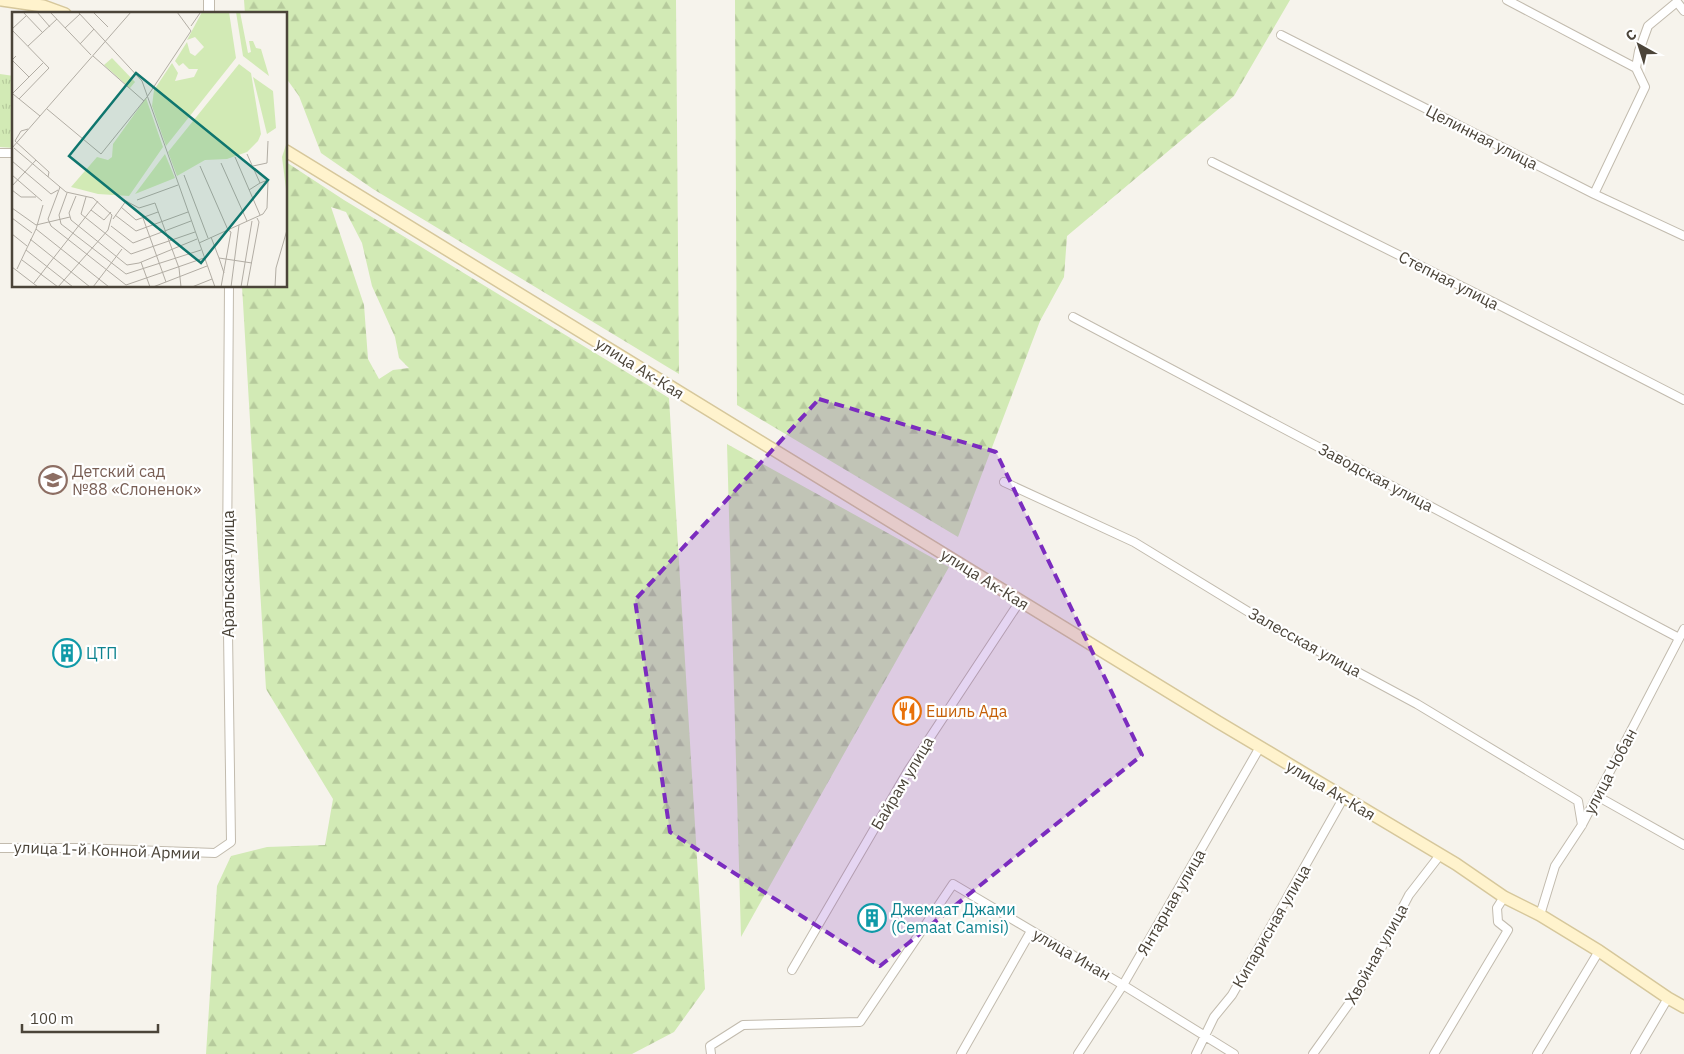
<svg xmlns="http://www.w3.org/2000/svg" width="1684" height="1054" font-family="'IBM Plex Sans',sans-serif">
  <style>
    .grass { fill: url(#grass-tufts) }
    .forest { fill: url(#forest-firs); fill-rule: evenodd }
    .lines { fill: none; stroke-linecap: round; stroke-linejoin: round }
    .minor-casing { stroke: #c2bbae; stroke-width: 10 }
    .tertiary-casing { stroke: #c2bbae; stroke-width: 12 }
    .secondary-casing { stroke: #d6c79b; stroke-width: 14 }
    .minor { stroke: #fff; stroke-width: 8 }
    .tertiary { stroke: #fff; stroke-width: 10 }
    .secondary { stroke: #fff3cd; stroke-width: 11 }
    .marked { fill: #7b2cbf; fill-opacity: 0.2; stroke: #7b2cbf; stroke-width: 4; stroke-dasharray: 10 6; stroke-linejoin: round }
    .labels { text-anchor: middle; stroke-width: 4.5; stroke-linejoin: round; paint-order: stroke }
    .street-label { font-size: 16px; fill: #4b4439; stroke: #fff }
    .education-label { font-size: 16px; fill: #785e54; stroke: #fff; text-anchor: start }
    .culture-label { font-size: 16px; fill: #0d838f; stroke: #fff; text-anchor: start }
    .food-label { font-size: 16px; fill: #c56008; stroke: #fff; text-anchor: start }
    .inset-road { fill: none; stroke: #b2ada4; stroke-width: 1 }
    .view { fill: #0f766e; fill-opacity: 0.15; stroke: #0f766e; stroke-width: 2.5 }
    .inset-edge { fill: none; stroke: #4b4439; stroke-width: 2.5 }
  </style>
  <defs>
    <pattern id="grass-tufts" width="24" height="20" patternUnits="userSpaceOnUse" patternTransform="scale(1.25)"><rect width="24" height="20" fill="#d2eab5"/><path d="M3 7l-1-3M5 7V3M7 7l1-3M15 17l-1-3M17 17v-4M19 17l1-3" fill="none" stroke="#b6ca9c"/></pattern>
    <pattern id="forest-firs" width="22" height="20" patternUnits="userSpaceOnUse" patternTransform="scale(1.25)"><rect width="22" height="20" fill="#d2eab5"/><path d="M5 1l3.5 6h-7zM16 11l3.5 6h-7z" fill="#b6ca9c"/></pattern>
  </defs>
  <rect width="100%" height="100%" fill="#f6f3ec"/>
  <path class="grass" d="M 0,74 L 14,76 L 14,148 L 0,147 Z"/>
  <path class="forest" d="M 244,0 L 676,0 L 679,374 L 373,189 L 321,153 L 299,96 L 286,78 L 286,14 L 245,14 Z
    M 735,0 L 1290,0 L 1234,96 L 1067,236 L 1064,277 L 1040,321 L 958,537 L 737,405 Z
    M 286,162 L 344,200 L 669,398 L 705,989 L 674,1032 L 632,1054 L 206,1054 L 217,886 L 231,856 L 267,847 L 325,845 L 333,799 L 266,689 L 242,286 L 286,286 ZM 331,207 L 346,212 L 362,243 L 372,286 L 395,337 L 399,358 L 409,368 L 393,370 L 379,379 L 368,359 L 364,305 Z
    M 727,444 L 949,567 L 741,937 Z"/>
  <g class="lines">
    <defs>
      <path id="minor" d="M 1507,0 L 1636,68 L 1645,87 L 1594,194
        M 1281,35 L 1594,194 L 1684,236
        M 1636,68 L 1639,51 L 1648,26 L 1677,2 L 1684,11
        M 0,153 L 14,153
        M 1212,162 L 1499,305 L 1684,400
        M 1073,317 L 1679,638
        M 1004,482 L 1134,542 L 1270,625 L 1417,704 L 1578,801 L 1582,825
        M 1597,796 L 1684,845
        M 0,848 L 80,848 L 215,853 L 231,842 L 227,562 L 229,286
        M 1540,915 L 1555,866 L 1582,825 L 1684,629
        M 792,970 L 908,771 L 1020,601
        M 711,1054 L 710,1046 L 743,1025 L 860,1022 L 953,884 L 1123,985 L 1234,1054
        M 961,1054 L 1031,931
        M 1078,1054 L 1123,985 L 1260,747
        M 1196,1054 L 1214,1017 L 1232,995 L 1344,797
        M 1313,1054 L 1361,987 L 1409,895 L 1440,855
        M 1434,1054 L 1508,930 L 1498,922 L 1497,908 L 1504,897
        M 1537,1054 L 1599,951
        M 1635,1054 L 1668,998"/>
      <path id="tertiary" d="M 209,0 L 209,14"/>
      <path id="secondary" d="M 2,0 L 43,6 L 65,14
        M 286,151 L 1218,722 L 1456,864 L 1504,897 L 1540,915 L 1599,951 L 1668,998 L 1684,1007"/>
    </defs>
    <use href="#minor" class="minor-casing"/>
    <use href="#tertiary" class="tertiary-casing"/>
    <use href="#secondary" class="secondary-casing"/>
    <use href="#minor" class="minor"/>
    <use href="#tertiary" class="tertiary"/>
    <use href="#secondary" class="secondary"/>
  </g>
  <path class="marked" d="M 819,399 L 996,452 L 1142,755 L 880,966 L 670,832 L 635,600 Z"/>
  <defs>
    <symbol id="school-ring" viewBox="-11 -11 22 22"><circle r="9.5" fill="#fff" stroke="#8d6e63" stroke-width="1.5"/><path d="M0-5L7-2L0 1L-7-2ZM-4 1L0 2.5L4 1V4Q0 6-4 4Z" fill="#8d6e63"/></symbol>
    <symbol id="building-ring" viewBox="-11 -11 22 22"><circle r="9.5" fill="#fff" stroke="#0f9aa8" stroke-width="1.5"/><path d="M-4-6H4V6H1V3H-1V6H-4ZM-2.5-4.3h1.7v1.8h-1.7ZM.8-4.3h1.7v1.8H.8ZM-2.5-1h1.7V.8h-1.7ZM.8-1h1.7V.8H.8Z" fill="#0f9aa8"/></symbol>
    <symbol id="restaurant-ring" viewBox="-11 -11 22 22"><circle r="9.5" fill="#fff" stroke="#e8710a" stroke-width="1.5"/><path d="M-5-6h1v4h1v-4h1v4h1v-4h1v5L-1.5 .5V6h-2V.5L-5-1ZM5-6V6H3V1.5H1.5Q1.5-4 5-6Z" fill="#e8710a"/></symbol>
  </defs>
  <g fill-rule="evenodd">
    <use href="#school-ring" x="37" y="464" width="32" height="32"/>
    <use href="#building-ring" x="51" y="637" width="32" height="32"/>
    <use href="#restaurant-ring" x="891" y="695" width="32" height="32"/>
    <use href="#building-ring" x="856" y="902" width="32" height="32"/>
  </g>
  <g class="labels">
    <g class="street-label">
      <text transform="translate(1482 137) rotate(27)" y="6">Целинная улица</text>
      <text transform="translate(1449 280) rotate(27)" y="6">Степная улица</text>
      <text transform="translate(640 368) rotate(32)" y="6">улица Ак-Кая</text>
      <text transform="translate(1376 477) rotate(28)" y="6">Заводская улица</text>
      <text transform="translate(228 574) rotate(-90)" y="6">Аральская улица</text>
      <text transform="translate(985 579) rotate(32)" y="6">улица Ак-Кая</text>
      <text transform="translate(1305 642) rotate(29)" y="6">Залесская улица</text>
      <text transform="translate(1610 771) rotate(-62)" y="6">улица Чобан</text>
      <text transform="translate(902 783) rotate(-59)" y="6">Байрам улица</text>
      <text transform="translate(1331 790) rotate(31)" y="6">улица Ак-Кая</text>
      <text transform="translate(107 850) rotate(2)" y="6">улица 1-й Конной Армии</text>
      <text transform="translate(1171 902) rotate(-60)" y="6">Янтарная улица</text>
      <text transform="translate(1271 926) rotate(-60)" y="6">Кипарисная улица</text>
      <text transform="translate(1072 954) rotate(30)" y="6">улица Инан</text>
      <text transform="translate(1376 954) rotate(-61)" y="6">Хвойная улица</text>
    </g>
    <g class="education-label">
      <text x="72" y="477">Детский сад<tspan x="72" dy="18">№88 «Слоненок»</tspan></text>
    </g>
    <g class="culture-label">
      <text x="86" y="659">ЦТП</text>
      <text x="891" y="915">Джемаат Джами<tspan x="891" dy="18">(Cemaat Camisi)</tspan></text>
    </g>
    <g class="food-label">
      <text x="926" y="717">Ешиль Ада</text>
    </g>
  </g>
  <g transform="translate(12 12)">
    <rect width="275" height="275" fill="#f6f3ec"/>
    <path d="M 100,46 L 123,70 L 118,76 L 92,53 Z" fill="#d2eab5"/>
    <path d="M 190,0 L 217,0 L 224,46 L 154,134 L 140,94 L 142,78 L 160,51 L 166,61 L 163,69 L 182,65 L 186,57 L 177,57 L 171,51 L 167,54 L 163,49 L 175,30 L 178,41 L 183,44 L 192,35 L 183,25 L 175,28 ZM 224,0 L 228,0 L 236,41 L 239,40 L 237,29 L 241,29 L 244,36 L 249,37 L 257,64 L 231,44 ZM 227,52 L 239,61 L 249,122 L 246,129 L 235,140 L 215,147 L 193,148 L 165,164 L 156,140 ZM 241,65 L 261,79 L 264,116 L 255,122 ZM 134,86 L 151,135 L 117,184 L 86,182 L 59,175 L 85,145 L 96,148 L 100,145 L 101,132 ZM 275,130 L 275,163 L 274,177 L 270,145 ZM 153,142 L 163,166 L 123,182 Z" fill="#d2eab5"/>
    <path class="inset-road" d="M 11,0 L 31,21M 25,0 L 38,15M 38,0 L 79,43M 66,0 L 130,69 L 203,275M 81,0 L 96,15M 179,14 L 188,1M 53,16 L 68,2M 0,17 L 14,4M 0,18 L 37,56 L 7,87M 68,32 L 82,17M 16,34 L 45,7M 4,44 L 0,48 L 17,65M 81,44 L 132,89M 1,81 L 31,51M 1,82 L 28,104M 35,97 L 89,142 L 135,85 L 179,19 L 165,0M 16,117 L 9,119 L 3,129 L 37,160 L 36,165M 0,136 L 119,0M 2,136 L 54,180 L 81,186 L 100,203 L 96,218 L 46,275M 235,142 L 248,171 L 237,178M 223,145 L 248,203M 0,149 L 39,182 L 46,178M 209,151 L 235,209M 188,154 L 216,218M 241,154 L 255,151 L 256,129M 0,163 L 30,189M 172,163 L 196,226M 0,174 L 24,148M 48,175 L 36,207 L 39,214 L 114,273 L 192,246M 0,178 L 9,185 L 24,185M 55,181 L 47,203 L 49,212 L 114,262 L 189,238M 64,184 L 57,201 L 59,208 L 115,253 L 127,251 L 185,227M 74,185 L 69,202 L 119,242 L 183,220M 125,188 L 166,173M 31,193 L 24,217 L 97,275M 109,195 L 124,208 L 146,200M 0,196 L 24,213M 79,198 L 92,208 L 99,200M 103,203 L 124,219 L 176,200M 0,206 L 20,221M 131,206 L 154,270M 101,207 L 114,189 L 127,196 L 143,191 L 167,256 L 169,275M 24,213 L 58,205M 99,214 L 121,231 L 179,209M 0,222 L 15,234M 199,225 L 207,246 L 240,251M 18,227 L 78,275M 187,231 L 251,202 L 255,196 L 256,168 L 248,171M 14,238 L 61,275M 207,246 L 212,261M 10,248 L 46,275M 129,250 L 138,275M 0,255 L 26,275M 5,257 L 24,217M 22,271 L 86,189M 81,275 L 110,237M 141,275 L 195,254M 180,275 L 200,267M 209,275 L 219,220 L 216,218M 219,275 L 227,213M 229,275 L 240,209M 235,275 L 247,210 L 245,206M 263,275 L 264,256 L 275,218"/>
    <path class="view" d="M 124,61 L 256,168 L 189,251 L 57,144 Z"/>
    <rect width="275" height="275" class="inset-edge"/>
  </g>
  <g transform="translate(1639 45) rotate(321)" stroke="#ffffff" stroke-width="4" paint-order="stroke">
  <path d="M0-4L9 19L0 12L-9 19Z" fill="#4b4439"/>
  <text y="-8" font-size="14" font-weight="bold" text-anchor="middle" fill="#4b4439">С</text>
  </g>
  <path d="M22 1024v8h136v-8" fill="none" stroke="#4b4439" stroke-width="2.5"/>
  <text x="30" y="1024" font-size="15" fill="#4b4439" stroke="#ffffff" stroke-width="4" paint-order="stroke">100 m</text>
</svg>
